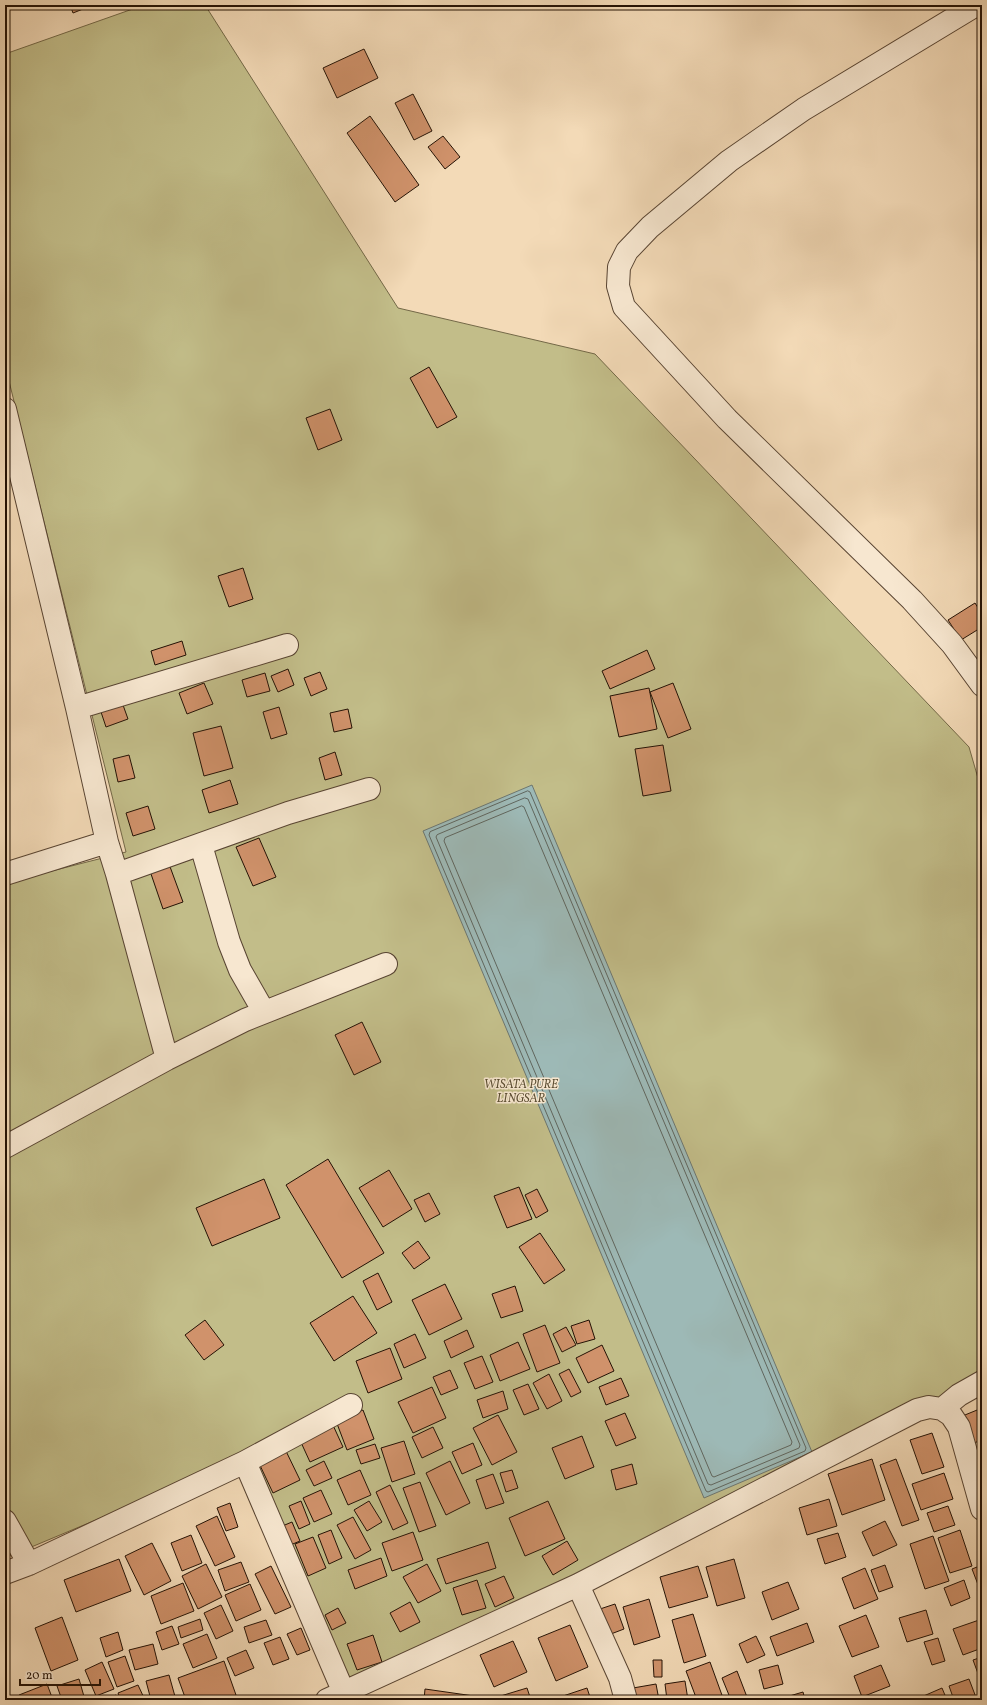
<svg xmlns="http://www.w3.org/2000/svg" width="987" height="1705" font-family="Vollkorn,serif">
  <style>
    .green { fill: #c2bd89; stroke: #736847 }
    .water { fill: #9db9b6; stroke: #6d766f }
    .lines { fill: none; stroke-linecap: round; stroke-linejoin: round }
    .shore { stroke: #60665e; stroke-width: 1 }
    .building { fill: #d0926b; stroke: #241205 }
    .minor-casing { stroke: #584432; stroke-width: 24 }
    .minor { stroke: #f7e7d0; stroke-width: 22 }
    .labels { text-anchor: middle; stroke-width: 3; stroke-linejoin: round; paint-order: stroke }
    .park-label { font-size: 12px; font-style: italic; fill: #5b4e33; stroke: #f7e7d0 }
  </style>
  <rect width="100%" height="100%" fill="#f3dab7"/>
  <filter id="stains"><feTurbulence type="fractalNoise" baseFrequency=".005" numOctaves="4"/><feColorMatrix values="0 0 0 0 .2 0 0 0 0 .09 0 0 0 0 .02 0 0 0 .5 -.17"/></filter>
  <radialGradient id="worn" r=".72"><stop offset=".6" stop-color="#630" stop-opacity="0"/><stop offset="1" stop-color="#630" stop-opacity=".3"/></radialGradient>
  <path class="green" d="M 144,5 L 205,5 L 398,308 L 595,354 L 969,747 L 982,792 L 982,1378 L 354,1688 L 237,1461 L 5,1558 L 5,883 L 126,852 L 5,365 L 5,54 Z"/>
  <path class="water" d="M 532,785 L 812,1452 L 704,1498 L 423,831 Z"/>
  <g class="lines">
    <path class="shore" d="M 528,791 L 530,792 L 806,1448 L 805,1451 L 708,1492 L 706,1491 L 429,835 L 430,832 Z
      M 525,798 L 528,799 L 800,1445 L 799,1448 L 711,1485 L 708,1484 L 436,837 L 437,835 Z
      M 522,806 L 524,807 L 792,1442 L 791,1445 L 714,1477 L 712,1476 L 444,841 L 445,838 Z"/>
  </g>
  <path class="building" d="M 70,5 L 82,5 L 83,9 L 73,13 Z
    M 364,49 L 378,78 L 337,98 L 323,68 Z
    M 413,94 L 432,131 L 414,140 L 395,103 Z
    M 370,116 L 419,185 L 395,202 L 347,133 Z
    M 443,136 L 460,157 L 445,169 L 428,147 Z
    M 429,367 L 457,417 L 437,428 L 410,378 Z
    M 330,409 L 342,440 L 318,450 L 306,418 Z
    M 243,568 L 253,599 L 229,607 L 218,576 Z
    M 975,603 L 982,614 L 982,627 L 961,640 L 948,620 Z
    M 182,641 L 186,655 L 155,665 L 151,651 Z
    M 647,650 L 655,669 L 610,689 L 602,671 Z
    M 288,669 L 294,685 L 278,692 L 271,676 Z
    M 320,672 L 327,689 L 311,696 L 304,678 Z
    M 265,673 L 270,691 L 247,697 L 242,680 Z
    M 204,683 L 213,704 L 187,714 L 179,693 Z
    M 673,683 L 691,729 L 668,738 L 650,692 Z
    M 649,688 L 657,729 L 619,737 L 610,696 Z
    M 123,705 L 128,719 L 106,727 L 101,712 Z
    M 279,707 L 287,734 L 271,739 L 263,712 Z
    M 348,709 L 352,728 L 334,732 L 330,713 Z
    M 221,726 L 233,768 L 204,776 L 193,733 Z
    M 663,745 L 671,791 L 643,796 L 635,749 Z
    M 335,752 L 342,775 L 325,780 L 319,758 Z
    M 129,755 L 135,778 L 118,782 L 113,759 Z
    M 230,780 L 238,804 L 209,813 L 202,790 Z
    M 148,806 L 155,829 L 133,836 L 126,813 Z
    M 259,838 L 276,877 L 253,886 L 236,847 Z
    M 169,864 L 183,902 L 163,909 L 150,871 Z
    M 362,1022 L 381,1062 L 354,1075 L 335,1035 Z
    M 328,1159 L 384,1253 L 342,1278 L 286,1185 Z
    M 389,1170 L 412,1209 L 383,1227 L 359,1188 Z
    M 264,1179 L 280,1218 L 212,1246 L 196,1208 Z
    M 519,1187 L 532,1219 L 507,1228 L 494,1196 Z
    M 537,1189 L 548,1211 L 536,1218 L 525,1195 Z
    M 429,1193 L 440,1214 L 425,1222 L 414,1200 Z
    M 540,1233 L 565,1270 L 544,1284 L 519,1247 Z
    M 418,1241 L 430,1258 L 414,1269 L 402,1253 Z
    M 378,1273 L 392,1302 L 377,1310 L 363,1281 Z
    M 445,1284 L 462,1319 L 429,1335 L 412,1300 Z
    M 515,1286 L 523,1311 L 501,1318 L 492,1294 Z
    M 353,1296 L 377,1333 L 334,1361 L 310,1323 Z
    M 205,1320 L 224,1345 L 204,1360 L 185,1335 Z
    M 589,1320 L 595,1339 L 577,1344 L 571,1326 Z
    M 545,1325 L 560,1363 L 537,1372 L 523,1334 Z
    M 566,1327 L 576,1345 L 562,1352 L 553,1334 Z
    M 467,1330 L 474,1347 L 451,1358 L 444,1341 Z
    M 415,1334 L 426,1358 L 404,1368 L 394,1344 Z
    M 518,1342 L 530,1369 L 500,1381 L 490,1355 Z
    M 602,1345 L 614,1371 L 588,1383 L 576,1358 Z
    M 390,1348 L 402,1379 L 368,1393 L 356,1361 Z
    M 482,1356 L 493,1382 L 475,1389 L 464,1363 Z
    M 569,1369 L 581,1392 L 571,1397 L 559,1374 Z
    M 450,1370 L 458,1388 L 441,1395 L 433,1377 Z
    M 549,1374 L 562,1401 L 547,1409 L 533,1383 Z
    M 621,1378 L 629,1396 L 606,1405 L 599,1387 Z
    M 528,1384 L 539,1409 L 524,1415 L 513,1390 Z
    M 432,1387 L 446,1418 L 413,1433 L 398,1402 Z
    M 503,1391 L 508,1409 L 483,1418 L 477,1400 Z
    M 982,1408 L 982,1440 L 971,1444 L 960,1417 Z
    M 363,1410 L 374,1439 L 347,1450 L 336,1421 Z
    M 625,1413 L 636,1438 L 616,1446 L 605,1421 Z
    M 498,1415 L 517,1452 L 492,1465 L 473,1428 Z
    M 332,1423 L 343,1447 L 310,1462 L 299,1438 Z
    M 433,1427 L 443,1448 L 422,1458 L 412,1437 Z
    M 932,1433 L 944,1467 L 922,1474 L 910,1440 Z
    M 582,1436 L 594,1467 L 565,1479 L 552,1448 Z
    M 404,1441 L 415,1474 L 392,1482 L 381,1448 Z
    M 473,1443 L 482,1465 L 462,1474 L 452,1452 Z
    M 375,1444 L 380,1458 L 361,1464 L 356,1450 Z
    M 284,1447 L 300,1480 L 273,1493 L 257,1459 Z
    M 872,1459 L 885,1500 L 842,1515 L 828,1474 Z
    M 896,1459 L 919,1520 L 902,1526 L 880,1465 Z
    M 324,1461 L 332,1478 L 314,1486 L 306,1470 Z
    M 450,1461 L 470,1503 L 446,1515 L 426,1473 Z
    M 632,1464 L 637,1484 L 616,1490 L 611,1470 Z
    M 360,1470 L 371,1495 L 348,1505 L 337,1480 Z
    M 512,1470 L 518,1488 L 506,1492 L 500,1473 Z
    M 944,1473 L 953,1499 L 921,1510 L 912,1484 Z
    M 493,1474 L 504,1503 L 486,1509 L 476,1480 Z
    M 420,1482 L 436,1526 L 419,1532 L 403,1488 Z
    M 390,1485 L 408,1523 L 393,1530 L 376,1492 Z
    M 321,1490 L 332,1514 L 314,1522 L 303,1498 Z
    M 829,1499 L 837,1526 L 807,1535 L 799,1508 Z
    M 301,1501 L 310,1524 L 299,1529 L 289,1506 Z
    M 369,1501 L 382,1522 L 367,1531 L 354,1510 Z
    M 548,1501 L 565,1539 L 525,1556 L 509,1518 Z
    M 230,1503 L 238,1527 L 226,1531 L 217,1508 Z
    M 948,1506 L 955,1525 L 934,1532 L 927,1513 Z
    M 217,1516 L 235,1557 L 215,1566 L 196,1526 Z
    M 353,1517 L 371,1550 L 355,1559 L 337,1525 Z
    M 885,1521 L 897,1545 L 873,1556 L 862,1532 Z
    M 292,1522 L 300,1541 L 288,1546 L 280,1527 Z
    M 331,1530 L 342,1558 L 329,1564 L 318,1535 Z
    M 960,1530 L 972,1566 L 950,1573 L 938,1538 Z
    M 413,1532 L 423,1560 L 392,1571 L 382,1543 Z
    M 838,1533 L 846,1557 L 825,1564 L 817,1539 Z
    M 191,1535 L 202,1563 L 182,1571 L 171,1543 Z
    M 933,1536 L 949,1581 L 925,1589 L 910,1544 Z
    M 313,1537 L 326,1568 L 308,1576 L 295,1544 Z
    M 567,1541 L 578,1560 L 553,1575 L 542,1556 Z
    M 488,1542 L 496,1568 L 446,1584 L 437,1559 Z
    M 152,1543 L 171,1581 L 144,1595 L 125,1556 Z
    M 381,1558 L 387,1576 L 355,1589 L 348,1570 Z
    M 119,1559 L 131,1591 L 76,1612 L 64,1580 Z
    M 734,1559 L 745,1598 L 717,1606 L 706,1567 Z
    M 241,1562 L 249,1582 L 225,1591 L 218,1570 Z
    M 206,1564 L 222,1597 L 198,1609 L 182,1576 Z
    M 427,1564 L 441,1591 L 418,1603 L 403,1577 Z
    M 885,1565 L 893,1587 L 879,1592 L 871,1570 Z
    M 982,1565 L 982,1595 L 972,1569 Z
    M 271,1566 L 291,1607 L 275,1614 L 255,1574 Z
    M 698,1566 L 708,1597 L 669,1608 L 660,1577 Z
    M 865,1568 L 878,1599 L 854,1609 L 842,1578 Z
    M 504,1576 L 514,1598 L 495,1607 L 485,1584 Z
    M 477,1580 L 486,1608 L 462,1615 L 453,1588 Z
    M 964,1580 L 970,1598 L 951,1606 L 944,1588 Z
    M 788,1582 L 799,1609 L 772,1620 L 762,1592 Z
    M 183,1583 L 194,1611 L 161,1624 L 151,1596 Z
    M 250,1584 L 261,1610 L 236,1621 L 225,1595 Z
    M 649,1599 L 660,1637 L 634,1645 L 623,1607 Z
    M 410,1602 L 420,1622 L 400,1632 L 390,1613 Z
    M 615,1604 L 624,1629 L 603,1637 L 594,1611 Z
    M 221,1605 L 233,1631 L 216,1639 L 204,1613 Z
    M 338,1608 L 346,1623 L 332,1630 L 325,1615 Z
    M 926,1610 L 933,1634 L 907,1642 L 899,1618 Z
    M 693,1614 L 706,1656 L 684,1663 L 672,1620 Z
    M 866,1615 L 879,1647 L 852,1657 L 839,1626 Z
    M 62,1617 L 78,1660 L 51,1671 L 35,1628 Z
    M 200,1619 L 203,1630 L 181,1638 L 178,1627 Z
    M 982,1619 L 982,1648 L 963,1655 L 953,1629 Z
    M 266,1620 L 272,1635 L 249,1643 L 244,1627 Z
    M 807,1623 L 814,1642 L 777,1656 L 770,1637 Z
    M 570,1625 L 588,1667 L 556,1681 L 538,1638 Z
    M 172,1626 L 179,1644 L 162,1650 L 156,1632 Z
    M 301,1628 L 310,1650 L 297,1655 L 287,1634 Z
    M 118,1632 L 123,1650 L 106,1657 L 100,1638 Z
    M 207,1634 L 217,1658 L 193,1668 L 183,1644 Z
    M 373,1635 L 382,1662 L 357,1670 L 347,1644 Z
    M 756,1636 L 765,1655 L 747,1663 L 739,1644 Z
    M 280,1637 L 289,1659 L 273,1665 L 264,1643 Z
    M 938,1638 L 945,1661 L 932,1665 L 924,1642 Z
    M 513,1641 L 527,1672 L 494,1687 L 480,1655 Z
    M 153,1644 L 158,1664 L 135,1670 L 129,1650 Z
    M 246,1650 L 254,1668 L 235,1676 L 227,1658 Z
    M 125,1656 L 134,1681 L 117,1687 L 108,1662 Z
    M 982,1657 L 982,1678 L 980,1679 L 973,1660 Z
    M 653,1660 L 662,1660 L 662,1677 L 654,1677 Z
    M 224,1661 L 236,1695 L 224,1700 L 186,1700 L 178,1678 Z
    M 102,1662 L 114,1689 L 96,1696 L 85,1670 Z
    M 710,1662 L 723,1698 L 717,1700 L 697,1700 L 686,1671 Z
    M 778,1665 L 783,1684 L 764,1689 L 759,1670 Z
    M 881,1665 L 890,1686 L 862,1697 L 854,1676 Z
    M 737,1671 L 747,1697 L 740,1700 L 731,1700 L 722,1678 Z
    M 169,1675 L 176,1700 L 151,1700 L 146,1681 Z
    M 79,1679 L 85,1700 L 62,1700 L 57,1686 Z
    M 969,1679 L 977,1700 L 954,1700 L 949,1686 Z
    M 685,1681 L 688,1700 L 667,1700 L 665,1684 Z
    M 47,1684 L 53,1700 L 21,1700 L 19,1695 Z
    M 656,1684 L 659,1700 L 635,1700 L 633,1688 Z
    M 138,1685 L 145,1700 L 121,1700 L 118,1693 Z
    M 527,1688 L 531,1700 L 494,1700 L 494,1698 Z
    M 587,1688 L 591,1700 L 558,1700 L 557,1698 Z
    M 942,1688 L 947,1700 L 919,1700 L 919,1698 Z
    M 425,1689 L 488,1698 L 488,1700 L 424,1700 Z
    M 803,1692 L 805,1700 L 776,1700 Z
    M 116,1695 L 118,1700 L 104,1700 Z"/>
  <g class="lines">
    <defs>
      <path id="minor" d="M 976,5 L 804,109 L 729,161 L 650,227 L 627,251 L 619,267 L 618,286 L 624,307 L 727,419 L 912,600 L 952,644 L 982,685
        M 5,409 L 77,708 L 107,842 L 5,874
        M 77,708 L 287,645
        M 107,842 L 117,874 L 167,1059
        M 201,845 L 229,942 L 240,970 L 264,1012
        M 117,874 L 288,813 L 369,789
        M 5,1147 L 167,1059 L 245,1020 L 386,964
        M 942,1409 L 959,1395 L 982,1382
        M 245,1462 L 351,1405
        M 5,1521 L 29,1564
        M 5,1573 L 29,1564 L 245,1462 L 344,1693
        M 578,1585 L 620,1678 L 626,1700
        M 327,1700 L 578,1585 L 917,1410 L 929,1407 L 942,1409 L 951,1415 L 959,1427 L 982,1509"/>
    </defs>
    <use href="#minor" class="minor-casing"/>
    <use href="#minor" class="minor"/>
  </g>
  <g class="labels">
    <g class="park-label">
      <text x="521" y="1088">WISATA PURE<tspan x="521" dy="14">LINGSAR</tspan></text>
    </g>
  </g>
  <rect width="987" height="1705" fill="none" stroke="#f3dab7" stroke-width="20"/>
  <rect x="6" y="6" width="975" height="1693" fill="none" stroke="#241205" stroke-width="2"/>
  <rect x="10" y="10" width="967" height="1685" fill="none" stroke="#241205"/>
  <path d="M20 1679v6h80v-6" fill="none" stroke="#241205" stroke-width="2"/>
  <text x="26" y="1679" font-size="12" fill="#241205" stroke="#f7e7d0" stroke-width="3" paint-order="stroke">20 m</text>
  <rect width="100%" height="100%" filter="url(#stains)"/>
  <rect width="100%" height="100%" fill="url(#worn)"/>
</svg>
